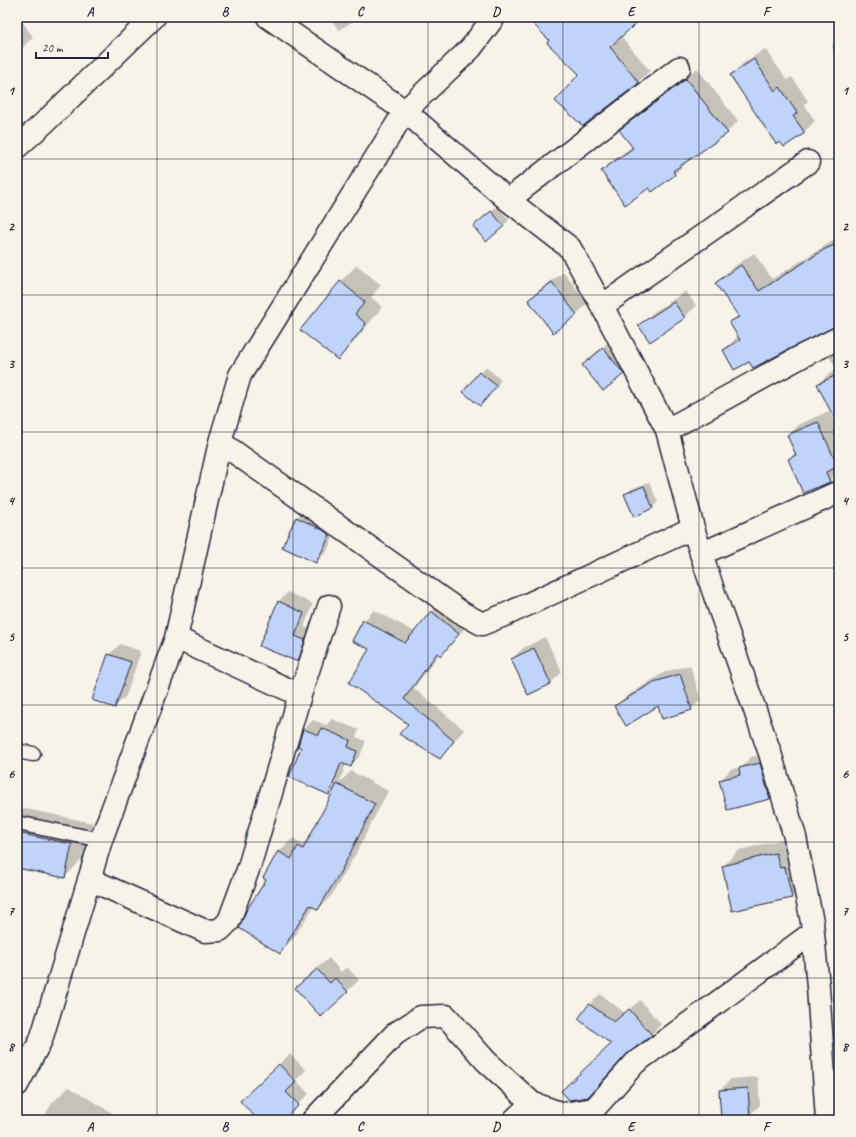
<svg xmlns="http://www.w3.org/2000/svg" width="856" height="1137" font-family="Caveat,sans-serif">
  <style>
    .shadow { fill: #0003 }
    .building { fill: #c0d3f9; stroke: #22223b }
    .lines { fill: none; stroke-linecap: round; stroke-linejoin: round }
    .lane-casing { stroke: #22223b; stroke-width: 17 }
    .street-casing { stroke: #22223b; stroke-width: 25 }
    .lane { stroke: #f7f3e8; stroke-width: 14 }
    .street { stroke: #f7f3e8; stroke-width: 22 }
    .grid { fill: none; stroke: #22223b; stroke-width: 1; stroke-opacity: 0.55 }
    .neatline { fill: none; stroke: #22223b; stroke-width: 1.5 }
    .grid-label { font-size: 13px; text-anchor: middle; font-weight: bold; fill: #22223b }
  </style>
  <rect width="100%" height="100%" fill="#f7f3e8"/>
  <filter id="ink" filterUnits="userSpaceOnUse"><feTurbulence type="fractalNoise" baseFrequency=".025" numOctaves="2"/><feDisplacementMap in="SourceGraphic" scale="8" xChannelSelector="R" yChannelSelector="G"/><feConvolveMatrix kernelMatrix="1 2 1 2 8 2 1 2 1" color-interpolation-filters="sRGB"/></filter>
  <g filter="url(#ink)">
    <path class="shadow" d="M 17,17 L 19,17 L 33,37 L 17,53 Z
      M 329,17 L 360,17 L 339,30 Z
      M 544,17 L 641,17 L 621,36 L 650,71 L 638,82 L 580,74 L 551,40 Z
      M 839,38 L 839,78 L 832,45 Z
      M 765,49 L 787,80 L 792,77 L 808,101 L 804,104 L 815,121 L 804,132 L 731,76 L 742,64 Z
      M 697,68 L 738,121 L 727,132 L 685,162 L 686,163 L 675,174 L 650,187 L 602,171 L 613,160 L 633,146 L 621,130 L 632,119 Z
      M 497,206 L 509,220 L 504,225 L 480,221 Z
      M 839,237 L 839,325 L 750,360 L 724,350 L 738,336 L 731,322 L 738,315 L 717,283 L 729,270 L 754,253 L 772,279 Z
      M 357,265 L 381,285 L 371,297 L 382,307 L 354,342 L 338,358 L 340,282 Z
      M 564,272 L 587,303 L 576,315 L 529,300 L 540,289 Z
      M 686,291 L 696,306 L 685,317 L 650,341 L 640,326 L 651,314 Z
      M 615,337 L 634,362 L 623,373 L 583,365 L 594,354 Z
      M 839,348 L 839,421 L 818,384 L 830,373 L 838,369 L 829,357 Z
      M 486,367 L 501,380 L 485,400 L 464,392 Z
      M 829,411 L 839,434 L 839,471 L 829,481 L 789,459 L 796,452 L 788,435 L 800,424 Z
      M 649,482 L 658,502 L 653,507 L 634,515 L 626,495 L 631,489 Z
      M 308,506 L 340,523 L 327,551 L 316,562 L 283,546 L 297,517 Z
      M 288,592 L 313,604 L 304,627 L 314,630 L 307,651 L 297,661 L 278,602 Z
      M 442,601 L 469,623 L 451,644 L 441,655 L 439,654 L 414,688 L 464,730 L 440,757 L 409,724 L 370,649 L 364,621 L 374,610 L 415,632 L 432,612 Z
      M 545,637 L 562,672 L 550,684 L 512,659 L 523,648 Z
      M 120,644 L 141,651 L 126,696 L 114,707 L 109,655 Z
      M 690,665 L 701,700 L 691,709 L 659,704 L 616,706 L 625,697 L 665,672 Z
      M 332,719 L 359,730 L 356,737 L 366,741 L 360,756 L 351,765 L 346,764 L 339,783 L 351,771 L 388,791 L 355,855 L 332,895 L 318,909 L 314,906 L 293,939 L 279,953 L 267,879 L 279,852 L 293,838 L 302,844 L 312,834 L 335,788 L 329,794 L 303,747 L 304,729 L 313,720 L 326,725 Z
      M 771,752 L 781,787 L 769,798 L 720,781 L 731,769 L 742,767 L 751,757 Z
      M 17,807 L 93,823 L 86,855 L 65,877 L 17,867 Z
      M 793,837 L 808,880 L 792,897 L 723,866 L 739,850 Z
      M 329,958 L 341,972 L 347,967 L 359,980 L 321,1016 L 307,977 Z
      M 600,994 L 625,1013 L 640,1000 L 661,1024 L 651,1035 L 612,1044 L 579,1018 L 590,1004 Z
      M 290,1054 L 306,1070 L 296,1080 L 309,1094 L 282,1120 L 260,1120 L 252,1090 Z
      M 758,1077 L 760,1105 L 749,1116 L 720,1090 L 731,1079 Z
      M 69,1087 L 114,1114 L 110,1120 L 42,1120 L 52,1103 Z"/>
    <path class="building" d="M 526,17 L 643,17 L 610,47 L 639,83 L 583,126 L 555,101 L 579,74 L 547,43 L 549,40 Z
      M 754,59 L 775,91 L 780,87 L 797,113 L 793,116 L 805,133 L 784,147 L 780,142 L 776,144 L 730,75 Z
      M 686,79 L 728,133 L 673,171 L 675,175 L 652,192 L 649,188 L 625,205 L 601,171 L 633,148 L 619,130 Z
      M 491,211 L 504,226 L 486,242 L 473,226 Z
      M 839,243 L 839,326 L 834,327 L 799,344 L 753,368 L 749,362 L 734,370 L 723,350 L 740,340 L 729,322 L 739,317 L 715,283 L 741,265 L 759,291 L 825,249 Z
      M 340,281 L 365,302 L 355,314 L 366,324 L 338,360 L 300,330 Z
      M 552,282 L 577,315 L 553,333 L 528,300 Z
      M 674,302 L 685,318 L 650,342 L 638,325 Z
      M 603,348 L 624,374 L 603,391 L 582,365 Z
      M 479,372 L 497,386 L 480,406 L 463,392 Z
      M 839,374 L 839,428 L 817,384 Z
      M 818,422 L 838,467 L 826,472 L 830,482 L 803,493 L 788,459 L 796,455 L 787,435 Z
      M 644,486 L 653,508 L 634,517 L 624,494 Z
      M 296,517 L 321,529 L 330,535 L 316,563 L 282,547 Z
      M 278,601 L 304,613 L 295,636 L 305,640 L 298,662 L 259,646 Z
      M 431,611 L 459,634 L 441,656 L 437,653 L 404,699 L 454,741 L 440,759 L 399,734 L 408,724 L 349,683 L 369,649 L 352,641 L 363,620 L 405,643 Z
      M 534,648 L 551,684 L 528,695 L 511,659 Z
      M 108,654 L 131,662 L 115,708 L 92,700 Z
      M 680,674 L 692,710 L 662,719 L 658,706 L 626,726 L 614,706 L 654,682 Z
      M 321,728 L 350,740 L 348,747 L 357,751 L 351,767 L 341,763 L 329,795 L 289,777 L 301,748 L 298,746 L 303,729 L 319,735 Z
      M 760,763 L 770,799 L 727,810 L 719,780 L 740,775 L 739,768 Z
      M 337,784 L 375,804 L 342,869 L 318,910 L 310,905 L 280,954 L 239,928 L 246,911 L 266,880 L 263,878 L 278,851 L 291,859 L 298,846 L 303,849 Z
      M 17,833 L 72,844 L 65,878 L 17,868 Z
      M 776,853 L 780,868 L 785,867 L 792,898 L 732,911 L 722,866 Z
      M 317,969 L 330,983 L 335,978 L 348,992 L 321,1017 L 295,988 Z
      M 589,1004 L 614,1022 L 629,1009 L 652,1035 L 626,1055 L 588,1097 L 569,1100 L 561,1091 L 611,1044 L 578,1019 Z
      M 279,1064 L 296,1082 L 286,1092 L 299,1105 L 283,1120 L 258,1120 L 240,1101 Z
      M 748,1088 L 750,1117 L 721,1119 L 719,1090 Z"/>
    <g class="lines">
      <defs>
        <path id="lane" d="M 17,751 L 33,754
          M 17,823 L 101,840"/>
        <path id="street" d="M 268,17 L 405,111 L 508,200 L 570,248 L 602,306 L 667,430 L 693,528 L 714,593 L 770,753 L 795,837 L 812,922 L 818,987 L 827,1120
          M 17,147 L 44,123 L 154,17
          M 508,200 L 679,68
          M 602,306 L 808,162
          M 667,430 L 804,355 L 839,338
          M 220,442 L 462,613 L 482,624 L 507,614 L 693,528
          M 701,554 L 839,492
          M 176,638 L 300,695
          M 89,879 L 205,931 L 220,930 L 229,921 L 249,867 L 300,695 L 329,606
          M 17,1085 L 41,1040 L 101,840 L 176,638 L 220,442 L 240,375 L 405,111 L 471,48 L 494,17
          M 313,1120 L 395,1034 L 421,1017 L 446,1016 L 486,1061 L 532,1103 L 563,1114 L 594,1109 L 635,1063 L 812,933
          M 514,1120 L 532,1103"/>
      </defs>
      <use href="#lane" class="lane-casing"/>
      <use href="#street" class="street-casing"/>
      <use href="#lane" class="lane"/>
      <use href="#street" class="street"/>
    </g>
  </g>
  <path class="grid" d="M 157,17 L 157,1120M 293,17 L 293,1120M 428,17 L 428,1120M 563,17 L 563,1120M 699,17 L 699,1120M 17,159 L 839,159M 17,295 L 839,295M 17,432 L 839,432M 17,568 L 839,568M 17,705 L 839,705M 17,842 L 839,842M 17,978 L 839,978"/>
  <rect width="856" height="1137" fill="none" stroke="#f7f3e8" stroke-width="44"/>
  <path d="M36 52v6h72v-6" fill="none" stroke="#22223b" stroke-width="2"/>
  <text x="42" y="52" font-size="12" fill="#22223b" stroke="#f7f3e8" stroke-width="3" paint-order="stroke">20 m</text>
  <rect x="22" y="22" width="812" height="1093" class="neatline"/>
  <g class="grid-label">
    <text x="90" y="16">A</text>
    <text x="225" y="16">B</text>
    <text x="360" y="16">C</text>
    <text x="496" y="16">D</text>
    <text x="631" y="16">E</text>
    <text x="766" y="16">F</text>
    <text x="11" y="95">1</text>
    <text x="845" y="95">1</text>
    <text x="11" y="231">2</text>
    <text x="845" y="231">2</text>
    <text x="11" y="368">3</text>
    <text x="845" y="368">3</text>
    <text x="11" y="505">4</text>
    <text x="845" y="505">4</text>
    <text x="11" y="641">5</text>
    <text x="845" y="641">5</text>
    <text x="11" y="778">6</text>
    <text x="845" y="778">6</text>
    <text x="11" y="915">7</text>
    <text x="845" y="915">7</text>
    <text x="11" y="1051">8</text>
    <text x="845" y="1051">8</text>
    <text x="90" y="1131">A</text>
    <text x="225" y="1131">B</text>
    <text x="360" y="1131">C</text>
    <text x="496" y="1131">D</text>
    <text x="631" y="1131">E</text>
    <text x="766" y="1131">F</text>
  </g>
</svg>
